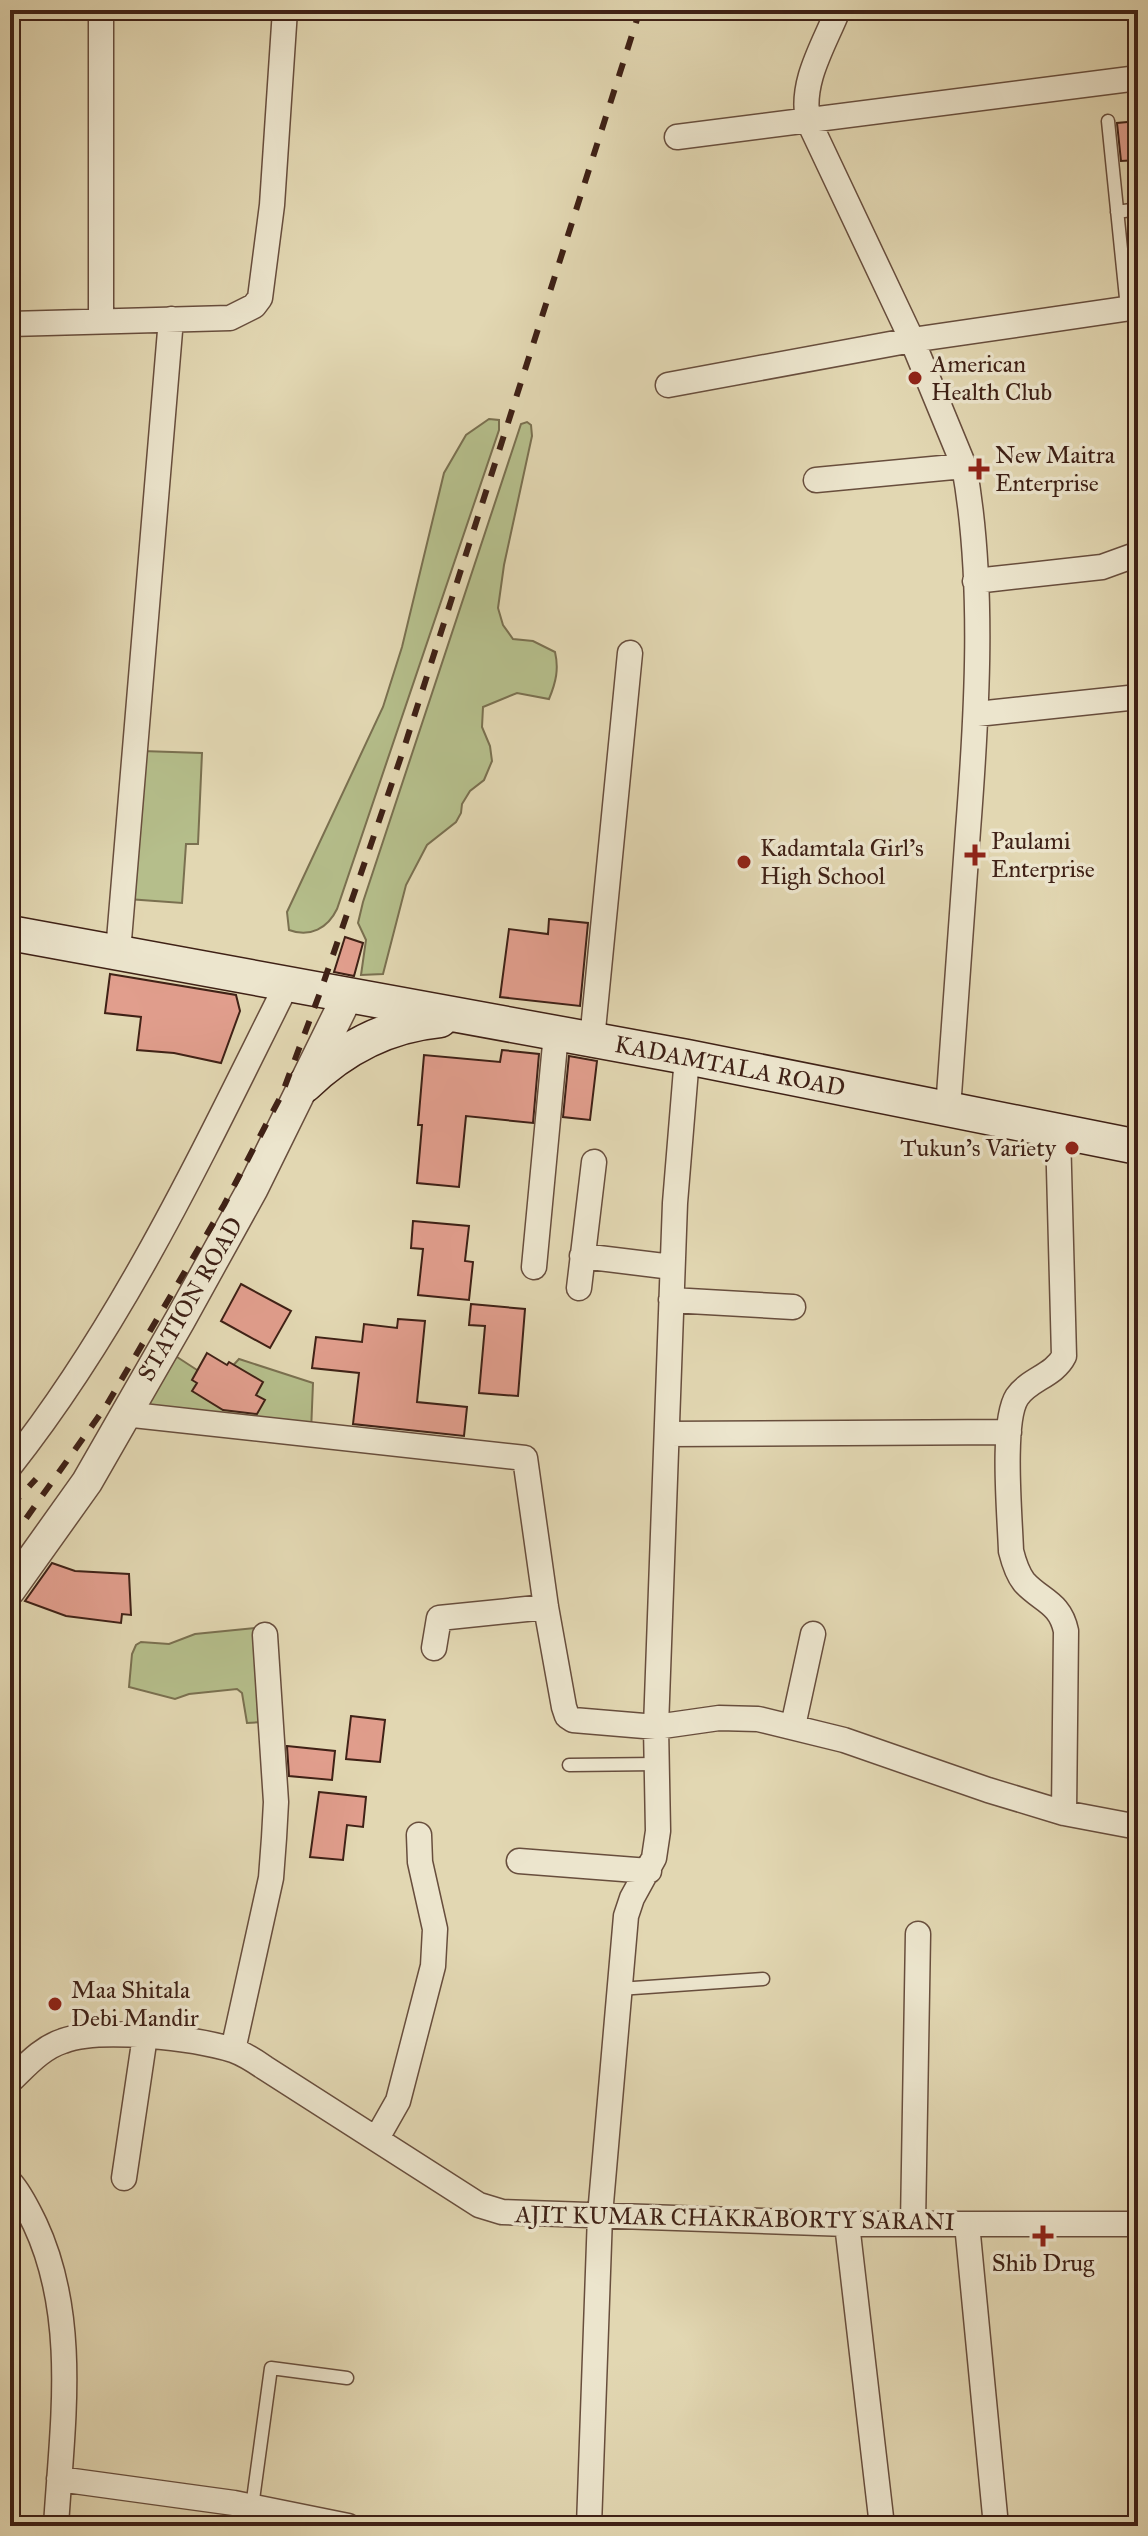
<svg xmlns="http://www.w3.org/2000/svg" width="1148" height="2536" font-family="'IM FELL Great Primer',serif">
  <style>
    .green { fill: #b5be8b; stroke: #7a7050; stroke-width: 2 }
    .building { fill: #e19e8d; stroke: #3f2116; stroke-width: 2 }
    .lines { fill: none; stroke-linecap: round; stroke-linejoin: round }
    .service-casing { stroke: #684e3d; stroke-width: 15 }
    .minor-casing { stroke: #684e3d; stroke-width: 27 }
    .tertiary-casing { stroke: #684e3d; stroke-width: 33 }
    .secondary-casing { stroke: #3f2116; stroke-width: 37 }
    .service { stroke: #ece5cd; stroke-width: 12 }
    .minor { stroke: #ece5cd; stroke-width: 24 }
    .tertiary { stroke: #ece5cd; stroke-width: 30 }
    .secondary { stroke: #ece5cd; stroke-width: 34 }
    .rail { stroke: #3f2116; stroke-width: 6; stroke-dasharray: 14 14; stroke-linecap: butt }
    .poi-dot { fill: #8f2418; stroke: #ece5cd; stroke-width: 3 }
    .labels { text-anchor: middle; stroke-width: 7; stroke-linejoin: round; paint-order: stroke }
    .poi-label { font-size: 24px; fill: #3f2116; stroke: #ece5cd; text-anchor: start }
    .street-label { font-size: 24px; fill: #3f2116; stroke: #ece5cd }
  </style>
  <rect width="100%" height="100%" fill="#e2d7b2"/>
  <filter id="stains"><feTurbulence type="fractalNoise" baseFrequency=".0025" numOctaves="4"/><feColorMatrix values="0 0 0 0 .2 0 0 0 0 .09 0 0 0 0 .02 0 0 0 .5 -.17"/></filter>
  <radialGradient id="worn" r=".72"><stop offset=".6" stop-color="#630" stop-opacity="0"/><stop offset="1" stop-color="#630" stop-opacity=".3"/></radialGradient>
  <path class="green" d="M 489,419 L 499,420 L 499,430 L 337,909 C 328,928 310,938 289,930 L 287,912 L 383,707 L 402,647 L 444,473 L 466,435 Z
    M 527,422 L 531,425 L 532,436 L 504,565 L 498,608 L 503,625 L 513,639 L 533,641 L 555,652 C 559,669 556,682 549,699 L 517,693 L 483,707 L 482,727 L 490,746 L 492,761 L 484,780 L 470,791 L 462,804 L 461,813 L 456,822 L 427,845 L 406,885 L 383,974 L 361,975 L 366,940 L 358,923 L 363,902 L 521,424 Z
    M 142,751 L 202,753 L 198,844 L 186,844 L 182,903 L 128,899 Z
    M 174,1355 L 217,1383 L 239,1359 L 313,1383 L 311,1432 L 138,1413 Z
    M 255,1628 L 258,1629 L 264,1722 L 247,1723 L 242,1693 L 237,1689 L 189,1694 L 175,1699 L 129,1687 L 132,1654 L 136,1645 L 141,1642 L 169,1644 L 195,1634 Z"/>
  <path class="building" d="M 1138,121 L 1138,160 L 1121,161 L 1117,123 Z
    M 549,919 L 588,923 L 580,1006 L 500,997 L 509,929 L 548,934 Z
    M 345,937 L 363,943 L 354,976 L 334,972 Z
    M 110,974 L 236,995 L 240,1011 L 221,1063 L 174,1053 L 137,1050 L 141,1017 L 105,1013 Z
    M 502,1050 L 539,1054 L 533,1123 L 466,1116 L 459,1187 L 417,1183 L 422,1125 L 418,1125 L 424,1055 L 500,1062 Z
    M 569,1056 L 597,1061 L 590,1120 L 563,1117 Z
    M 413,1221 L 469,1226 L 465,1261 L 473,1262 L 469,1300 L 418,1295 L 423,1249 L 411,1248 Z
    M 241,1284 L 291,1311 L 270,1348 L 221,1321 Z
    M 471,1304 L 525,1309 L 518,1396 L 479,1393 L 485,1326 L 469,1325 Z
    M 398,1319 L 425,1321 L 417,1402 L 467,1407 L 464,1436 L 353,1424 L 359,1373 L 312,1368 L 316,1337 L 362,1342 L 364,1324 L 397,1328 Z
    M 207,1353 L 227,1365 L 229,1362 L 263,1382 L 256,1395 L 265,1400 L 257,1414 L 223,1410 L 192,1391 L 197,1383 L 192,1380 Z
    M 52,1563 L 75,1571 L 129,1574 L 131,1615 L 122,1614 L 121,1623 L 66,1616 L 25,1601 Z
    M 351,1716 L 385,1720 L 380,1762 L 346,1759 Z
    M 287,1746 L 335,1751 L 332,1780 L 289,1776 Z
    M 319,1792 L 366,1797 L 363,1827 L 347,1825 L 343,1860 L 310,1857 Z"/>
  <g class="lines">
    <defs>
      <path id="service" d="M 1108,121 L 1127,308
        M 1117,212 L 1138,209
        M 569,1765 L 657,1764
        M 619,1989 L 763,1979
        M 252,2507 L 271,2368 L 347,2378"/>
      <path id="minor" d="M 101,10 L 101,320
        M 838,10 C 824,45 800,82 808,120 L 912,340 L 964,466 C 985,581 977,714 968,830 C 961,923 955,1016 948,1109
        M 677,137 L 1138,78
        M 10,324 L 230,318 L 254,306 L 260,298 L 272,205 L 285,10
        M 668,385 L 912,340 L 1138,307
        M 816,480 L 964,466
        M 975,581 L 1102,567 L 1138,554
        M 977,714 L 1138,697
        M 118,952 L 171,319
        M 592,1040 L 630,653
        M 1058,1132 L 1064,1356 C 1054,1376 1029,1379 1017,1397 C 1001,1422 1010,1518 1011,1551 C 1014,1563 1017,1573 1024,1582 C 1041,1601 1060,1602 1066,1631 L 1064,1813
        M 582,1256 L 672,1267
        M 534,1267 L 556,1034
        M 579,1288 L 594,1162
        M 671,1300 L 793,1307
        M 124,1414 L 525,1458 L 546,1607 L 564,1707 L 567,1716 L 573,1720 L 656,1727 L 719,1718 L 758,1719 L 844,1740 L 988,1790 L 1064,1813 L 1138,1827
        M 667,1434 L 1009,1432
        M 10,1466 C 124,1322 205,1148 287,984
        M 434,1648 L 439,1618 L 546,1607
        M 793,1726 L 813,1634
        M 519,1861 L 649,1871
        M 233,2050 L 271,1878 L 274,1838 L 276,1802 L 265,1635
        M 10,2081 C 26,2066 41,2048 63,2041 C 100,2027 194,2038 233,2050 C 244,2054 255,2061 265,2068 L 479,2205 L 502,2212 L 847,2224 L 1138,2224
        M 377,2138 L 398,2101 L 433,1966 L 435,1929 L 420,1862 L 419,1835
        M 124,2178 L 145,2036
        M 10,2182 C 21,2194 28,2210 35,2224 C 79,2318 62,2426 56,2526
        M 847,2224 L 882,2526
        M 913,2224 L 918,1934
        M 967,2224 L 996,2526
        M 59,2479 L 234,2503 L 348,2526
        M 589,2526 L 600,2215 L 626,1916 L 632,1898 L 654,1858 L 658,1831 L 656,1727 L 675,1203 L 687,1057"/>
      <path id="tertiary" d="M 10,1590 L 87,1482 L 180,1320 L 253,1188 L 348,995"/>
      <path id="secondary" d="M 10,933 L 687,1057 L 1138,1147
        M 305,1085 C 343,1048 387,1025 440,1020"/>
    </defs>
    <use href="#service" class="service-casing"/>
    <use href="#minor" class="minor-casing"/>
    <use href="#tertiary" class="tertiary-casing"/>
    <use href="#secondary" class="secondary-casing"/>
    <use href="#service" class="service"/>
    <use href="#minor" class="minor"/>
    <use href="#tertiary" class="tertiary"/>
    <use href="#secondary" class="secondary"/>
    <path class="rail" d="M 10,1507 L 36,1479
      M 10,1541 L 106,1406 L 224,1205 L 282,1094 L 321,990 L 404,748 L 640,10"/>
  </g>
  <g class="poi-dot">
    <circle cx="915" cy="378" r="8"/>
    <path d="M975 457h8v8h8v8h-8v8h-8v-8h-8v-8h8z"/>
    <path d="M971 843h8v8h8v8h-8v8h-8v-8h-8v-8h8z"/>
    <circle cx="744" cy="862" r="8"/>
    <circle cx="1072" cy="1148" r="8"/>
    <circle cx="55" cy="2004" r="8"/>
    <path d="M1039 2224h8v8h8v8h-8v8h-8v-8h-8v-8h8z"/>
  </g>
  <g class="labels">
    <g class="poi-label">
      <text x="931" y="372">American<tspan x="931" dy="28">Health Club</tspan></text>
      <text x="995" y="463">New Maitra<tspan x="995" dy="28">Enterprise</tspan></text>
      <text x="991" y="849">Paulami<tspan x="991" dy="28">Enterprise</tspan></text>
      <text x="760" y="856">Kadamtala Girl's<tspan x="760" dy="28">High School</tspan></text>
      <text x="1056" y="1156" text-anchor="end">Tukun's Variety</text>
      <text x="71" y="1998">Maa Shitala<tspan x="71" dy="28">Debi Mandir</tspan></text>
      <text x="1043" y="2271" text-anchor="middle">Shib Drug</text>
    </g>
    <g class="street-label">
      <text transform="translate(730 1066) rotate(11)" y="8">KADAMTALA ROAD</text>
      <text transform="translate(190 1299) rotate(-60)" y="8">STATION ROAD</text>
      <text transform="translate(735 2218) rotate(1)" y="8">AJIT KUMAR CHAKRABORTY SARANI</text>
    </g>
  </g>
  <rect width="1148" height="2536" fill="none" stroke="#e2d7b2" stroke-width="40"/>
  <rect x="12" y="12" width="1124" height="2512" fill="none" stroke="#3f2116" stroke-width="4"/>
  <rect x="20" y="20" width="1108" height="2496" fill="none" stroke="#3f2116" stroke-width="2"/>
  <rect width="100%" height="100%" filter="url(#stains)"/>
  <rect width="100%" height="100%" fill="url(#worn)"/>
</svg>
